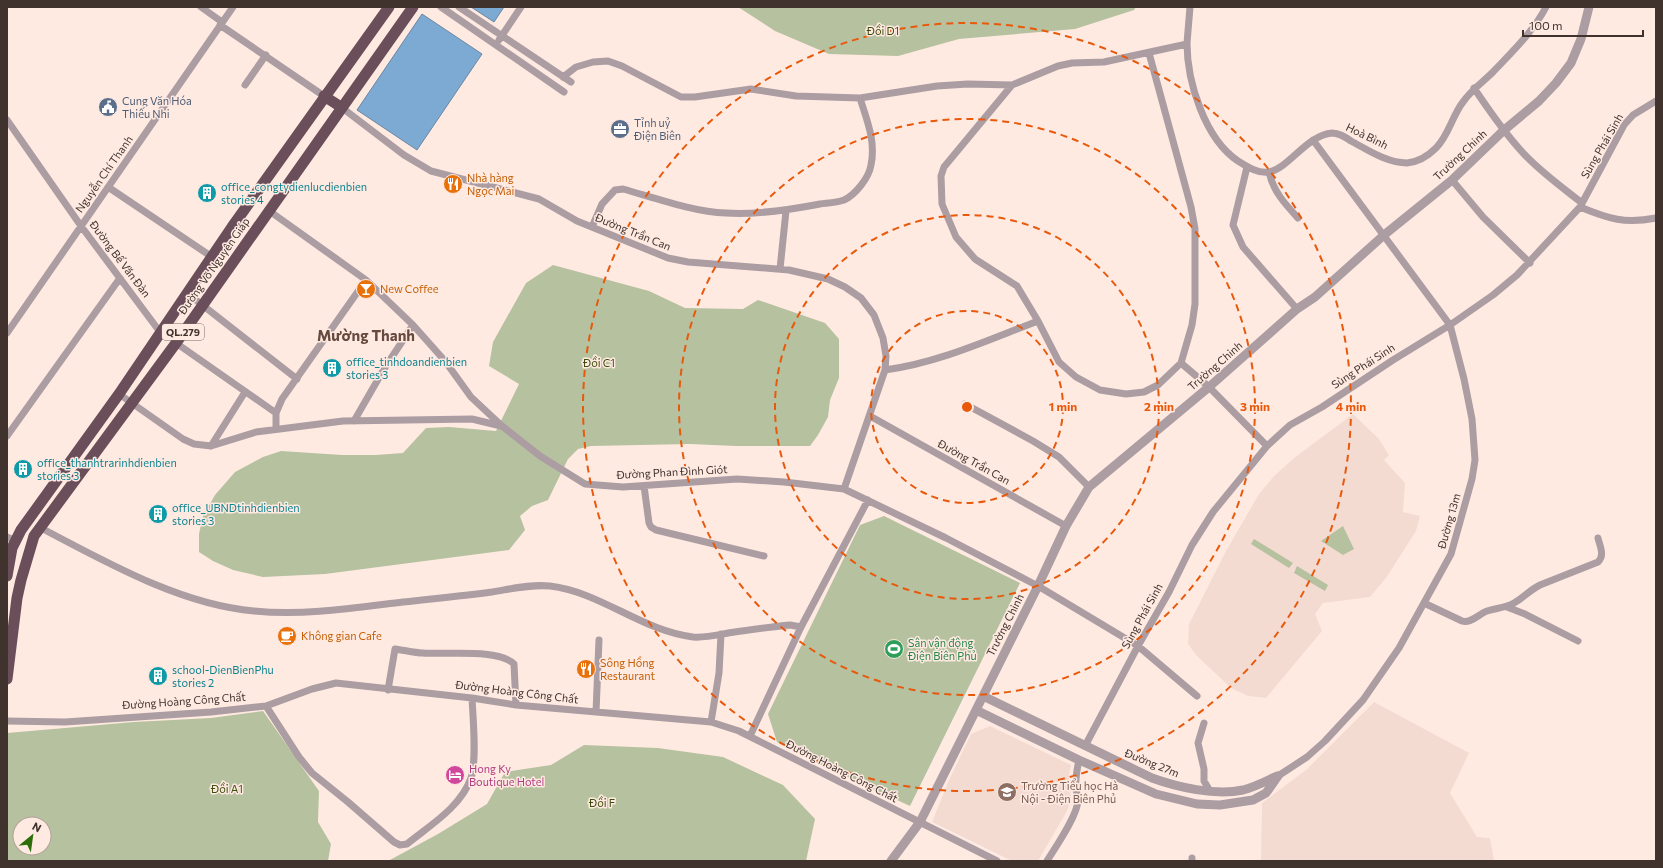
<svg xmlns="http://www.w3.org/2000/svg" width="1663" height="868" font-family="Commissioner,sans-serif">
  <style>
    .built { fill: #f4dbd1 }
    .green { fill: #b6c19f; fill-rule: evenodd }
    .water { fill: #7caad3; stroke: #6a86a2 }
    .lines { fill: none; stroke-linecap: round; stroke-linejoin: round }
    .minor { stroke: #ac9da3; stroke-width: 7 }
    .tertiary { stroke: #ac9da3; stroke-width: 9 }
    .trunk { stroke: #6a4e59; stroke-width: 11 }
    .ring { fill: none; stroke: #e8590c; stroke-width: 2; stroke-dasharray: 7 5 }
    .labels { text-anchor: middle; stroke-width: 3; stroke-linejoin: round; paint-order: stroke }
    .shield { fill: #ffeae2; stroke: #796a64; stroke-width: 1 }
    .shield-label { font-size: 10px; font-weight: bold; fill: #40332e }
    .park-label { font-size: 11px; fill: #3d4c0c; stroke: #ffeae2 }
    .service-label { font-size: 11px; fill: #4e5e75; stroke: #ffeae2; text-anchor: start }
    .street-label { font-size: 11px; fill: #40332e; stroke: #ffeae2 }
    .food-label { font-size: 11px; fill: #c56008; stroke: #ffeae2; text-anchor: start }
    .culture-label { font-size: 11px; fill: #0d838f; stroke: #ffeae2; text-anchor: start }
    .leisure-label { font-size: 11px; fill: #27864d; stroke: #ffeae2; text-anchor: start }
    .hotel-label { font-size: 11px; fill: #b23c85; stroke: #ffeae2; text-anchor: start }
    .education-label { font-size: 11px; fill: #785e54; stroke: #ffeae2; text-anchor: start }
    .district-label { font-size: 15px; font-weight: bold; fill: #66493f; stroke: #ffeae2 }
    .centre { fill: #e8590c; stroke: #ffeae2; stroke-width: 2 }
    .ring-label { font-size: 12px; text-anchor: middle; font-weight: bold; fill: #e8590c; stroke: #ffeae2; stroke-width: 3; stroke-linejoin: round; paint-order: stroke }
  </style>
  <rect width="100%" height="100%" fill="#ffeae2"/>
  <path class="built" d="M 1353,414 L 1379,439 L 1389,455 L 1384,460 L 1405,483 L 1403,512 L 1420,516 L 1416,531 L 1386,578 L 1370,597 L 1323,603 L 1315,614 L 1322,631 L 1266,698 L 1248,696 L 1231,688 L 1197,656 L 1188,644 L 1189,624 L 1226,551 L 1259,494 L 1274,476 L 1294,458 Z
    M 1374,702 L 1469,753 L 1450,793 L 1477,837 L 1490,838 L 1494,861 L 1261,861 L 1262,803 L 1306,770 Z
    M 990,726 L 1071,765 L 1069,775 L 1071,798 L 1067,811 L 1038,861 L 1012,861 L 932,822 L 949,780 L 971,734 Z"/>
  <path class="green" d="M 738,7 L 1136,7 L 1134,10 L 1075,29 L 959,39 L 898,56 L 829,54 L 775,31 Z
    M 553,265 L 649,291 L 685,308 L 743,309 L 758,300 L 825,323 L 839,339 L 839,378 L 830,400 L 828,417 L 818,435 L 810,446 L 736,446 L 690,444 L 591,446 L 578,449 L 568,459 L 548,500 L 532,506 L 520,516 L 525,530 L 509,550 L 325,574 L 263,577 L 233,570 L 213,561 L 199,552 L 199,534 L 203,516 L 215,495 L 235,472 L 263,457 L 281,451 L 342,455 L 376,455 L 403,453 L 426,428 L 449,427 L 496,431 L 519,384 L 489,366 L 493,342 L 526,283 Z
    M 884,516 L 1020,583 L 910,806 L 819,764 L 777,742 L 768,714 L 860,525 Z
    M 1343,526 L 1354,549 L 1343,555 L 1321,541 Z
    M 1254,539 L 1293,563 L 1289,568 L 1251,544 Z
    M 1297,566 L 1328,585 L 1325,591 L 1294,573 Z
    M 263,711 L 319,791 L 318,822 L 331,844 L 328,861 L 7,861 L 7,733 L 134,722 L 211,718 ZM 20,824 L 44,824 L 44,848 L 20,848 Z
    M 584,745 L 658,748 L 723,757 L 783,785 L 815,819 L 806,861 L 388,861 L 438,834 L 487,804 L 505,772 L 551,765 Z"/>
  <path class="water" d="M 471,7 L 504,7 L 494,22 Z
    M 422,14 L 482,54 L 417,150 L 357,110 Z"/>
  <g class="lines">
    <path class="minor" d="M 201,7 L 222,22
      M 441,7 L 564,92
      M 459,7 L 571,82
      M 1190,7 C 1189,19 1188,31 1187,43 C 1187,82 1205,139 1238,161 C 1246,166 1258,174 1269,172 C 1288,169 1307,135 1332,133 C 1339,133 1345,137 1351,141 C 1368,150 1387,163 1407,163 C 1418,162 1428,156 1436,148 C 1449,135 1452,116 1463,102 C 1471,90 1483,82 1493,72 C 1512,52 1533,32 1546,7
      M 220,25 L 324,96
      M 499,40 L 521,7
      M 563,77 L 576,67 L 593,62 L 608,61 L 622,66 L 681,97 L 695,97 L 751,89 L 796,96 L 860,98 L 937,86 L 968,84 L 1012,85 L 1058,66 L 1072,63 L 1104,62 L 1187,44
      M 245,85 L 266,55
      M 1012,85 L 944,167 L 941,176 L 942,204 L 956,237 L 975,259 L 1017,286 L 1038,321 L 1059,362 L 1076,377 L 1100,390 L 1126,394 L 1144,392 L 1158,385 L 1181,363 L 1192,325 L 1195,304 L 1195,229 L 1191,207 L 1149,53
      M 1474,88 C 1490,112 1506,135 1525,155 C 1542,173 1563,188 1582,203
      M 341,107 L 404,155 L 431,171 L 539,199 L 577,221 L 668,258 L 688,262 L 789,270 L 828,279 L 845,287 L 861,298 L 874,315 L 883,338 L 886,356 L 885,370 L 844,489
      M 7,120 L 81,226 L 160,332
      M 1247,167 L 1233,225 L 1243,247 L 1297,309
      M 1269,172 C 1273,191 1285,204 1298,218
      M 1452,180 L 1483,217 L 1530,263
      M 108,187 L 212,257
      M 1580,207 C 1609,219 1625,224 1656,218
      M 268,210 L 366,280 L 413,325 L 445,361 L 471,397 L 502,426 L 540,456 L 585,484 L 623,487 L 737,479 L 784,482 L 844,489 L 946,538 L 1038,586 L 1138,646 L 1197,696
      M 592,227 L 602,204 L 615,190 L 623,189 C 655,198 694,212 726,213 C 757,215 789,210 820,204 C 827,203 836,203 844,200 C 855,195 869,178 871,165 C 876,141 867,121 860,98
      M 780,269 L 786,211
      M 187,293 L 297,379
      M 7,333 L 233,7
      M 176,343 L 276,413
      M 1181,363 L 1209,387 L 1267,446
      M 885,370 C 938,363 988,340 1038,321
      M 119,394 L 183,439 L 194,444 L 211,446 L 256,432 L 343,421 L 472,419 L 501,426
      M 965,404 L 1033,441 L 1059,457 L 1089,487
      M 870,416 L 1066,526
      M 354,421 L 384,369 L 413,325
      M 276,429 L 276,413 L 282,399 L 366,280
      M 7,436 L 120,278
      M 211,446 L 245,392
      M 644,486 L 649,523 L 651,527 L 656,530 L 764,556
      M 41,528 C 106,562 181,605 254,611 C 304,616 354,608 403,602 C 432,599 462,596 492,592 C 511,589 531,584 550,586 C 601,592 642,631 693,637 C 704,638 717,635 728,633 C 749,630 770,627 790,625 L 801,627
      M 7,537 L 16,541
      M 1424,603 L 1462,621 C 1470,624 1479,614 1487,611 C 1496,608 1505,608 1514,603 C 1523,598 1530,590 1540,585 L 1598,562 C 1605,555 1600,547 1598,538
      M 1507,607 L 1525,614 L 1578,641
      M 388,690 L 395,649 C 404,650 414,653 423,653 C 446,655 498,648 514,664 L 516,705
      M 266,706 L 299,757 L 312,773 L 348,802 L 394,842 L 400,845 L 407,844 C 429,826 461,807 471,778 C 477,761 473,718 472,698
      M 596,712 L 599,640
      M 7,721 L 65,722 L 211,712 L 266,706 L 312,689 L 336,683 L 472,698 L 516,705 L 711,722 L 739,731 L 997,861
      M 711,722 L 719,673 L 721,634
      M 1204,723 L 1198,743 L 1204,769 L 1204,781 L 1210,791
      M 750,736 L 801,627 L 868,500
      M 1085,746 L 1138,646 L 1169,592 L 1192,545 L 1213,512 L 1267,446 L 1290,425 L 1322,407 L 1393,360 L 1450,325 L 1493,295 L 1517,275 L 1580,207 L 1624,125 L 1633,115 L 1656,101
      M 1278,776 L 1307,757 L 1325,741 L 1363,700 L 1399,648 L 1451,554 L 1472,479 L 1475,460 L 1472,419 L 1464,379 L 1450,325 L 1313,140
      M 1192,858 L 1192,861
      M 1047,861 C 1055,848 1078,815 1078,800 C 1078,796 1076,792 1076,788 C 1075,778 1077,769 1079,760"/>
    <path class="tertiary" d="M 983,696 L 1152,778 C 1177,787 1215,796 1243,790 C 1255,787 1266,781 1277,776
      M 976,710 L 1079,760 L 1156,794 L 1197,804 L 1220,805 L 1253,800 L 1266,793 L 1278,776
      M 891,861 L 920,822 L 1038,586 L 1066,526 L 1089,487 L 1209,387 L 1297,309 L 1315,297 L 1384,235 L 1452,180 L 1503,131 L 1539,101 L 1556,83 L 1571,63 L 1581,39 L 1589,7"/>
    <path class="trunk" d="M 324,96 L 341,107
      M 7,576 L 12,548 L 21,530 L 119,394 L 232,227 L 389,7
      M 7,679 L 17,598 L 21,580 L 34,536 L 176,343 L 413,7"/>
  </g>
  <g class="ring">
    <circle cx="967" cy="407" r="96"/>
    <circle cx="967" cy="407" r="192"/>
    <circle cx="967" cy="407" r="288"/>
    <circle cx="967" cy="407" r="384"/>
  </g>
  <defs>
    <symbol id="civic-disc" viewBox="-11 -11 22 22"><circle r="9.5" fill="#5c6f8a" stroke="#ffeae2"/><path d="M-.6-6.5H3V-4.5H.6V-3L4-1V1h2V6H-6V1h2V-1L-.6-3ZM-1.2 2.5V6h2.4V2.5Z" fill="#fff"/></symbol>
    <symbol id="office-disc" viewBox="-11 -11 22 22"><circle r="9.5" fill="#5c6f8a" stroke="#ffeae2"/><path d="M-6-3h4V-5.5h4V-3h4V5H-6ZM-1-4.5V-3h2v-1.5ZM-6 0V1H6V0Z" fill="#fff"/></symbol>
    <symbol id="restaurant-disc" viewBox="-11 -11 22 22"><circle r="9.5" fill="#e8710a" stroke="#ffeae2"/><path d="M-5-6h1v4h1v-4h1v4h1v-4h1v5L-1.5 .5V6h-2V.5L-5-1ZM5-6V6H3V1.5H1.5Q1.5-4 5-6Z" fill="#fff"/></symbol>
    <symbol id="building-disc" viewBox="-11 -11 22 22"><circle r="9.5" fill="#0f9aa8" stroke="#ffeae2"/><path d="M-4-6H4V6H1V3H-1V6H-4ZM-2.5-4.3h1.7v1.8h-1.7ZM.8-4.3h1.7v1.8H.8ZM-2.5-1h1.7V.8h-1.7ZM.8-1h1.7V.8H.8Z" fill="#fff"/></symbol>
    <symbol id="bar-disc" viewBox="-11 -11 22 22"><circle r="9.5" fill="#e8710a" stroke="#ffeae2"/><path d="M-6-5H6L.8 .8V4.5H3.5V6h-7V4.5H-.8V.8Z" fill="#fff"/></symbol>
    <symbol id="cafe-disc" viewBox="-11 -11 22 22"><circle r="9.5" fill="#e8710a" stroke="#ffeae2"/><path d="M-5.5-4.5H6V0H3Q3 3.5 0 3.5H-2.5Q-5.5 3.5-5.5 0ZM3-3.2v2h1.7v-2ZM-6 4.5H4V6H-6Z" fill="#fff"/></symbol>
    <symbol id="stadium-disc" viewBox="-11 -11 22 22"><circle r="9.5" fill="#2e9e5b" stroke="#ffeae2"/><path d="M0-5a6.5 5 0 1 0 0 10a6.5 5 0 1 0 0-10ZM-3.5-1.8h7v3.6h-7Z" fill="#fff"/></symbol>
    <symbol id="hotel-disc" viewBox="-11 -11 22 22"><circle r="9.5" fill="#d1479c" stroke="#ffeae2"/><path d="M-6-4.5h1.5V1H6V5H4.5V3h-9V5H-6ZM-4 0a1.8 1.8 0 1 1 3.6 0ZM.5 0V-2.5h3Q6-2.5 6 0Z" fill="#fff"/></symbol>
    <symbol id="school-disc" viewBox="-11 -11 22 22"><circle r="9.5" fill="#8d6e63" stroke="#ffeae2"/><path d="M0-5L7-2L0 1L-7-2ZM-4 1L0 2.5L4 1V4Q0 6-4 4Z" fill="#fff"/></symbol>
  </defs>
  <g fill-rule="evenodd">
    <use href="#civic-disc" x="97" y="96" width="22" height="22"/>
    <use href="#office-disc" x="609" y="118" width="22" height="22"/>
    <use href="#restaurant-disc" x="442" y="173" width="22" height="22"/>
    <use href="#building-disc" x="196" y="182" width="22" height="22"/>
    <use href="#bar-disc" x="355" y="278" width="22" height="22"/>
    <use href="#building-disc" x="321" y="357" width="22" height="22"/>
    <use href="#building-disc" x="12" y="458" width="22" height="22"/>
    <use href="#building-disc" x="147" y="503" width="22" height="22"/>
    <use href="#cafe-disc" x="276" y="625" width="22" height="22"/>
    <use href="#stadium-disc" x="883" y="638" width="22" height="22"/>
    <use href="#restaurant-disc" x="575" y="658" width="22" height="22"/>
    <use href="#building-disc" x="147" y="665" width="22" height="22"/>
    <use href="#hotel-disc" x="444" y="764" width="22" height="22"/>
    <use href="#school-disc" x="996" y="781" width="22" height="22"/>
  </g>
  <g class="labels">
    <rect class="shield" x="162" y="324" width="42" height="16" rx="3"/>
    <g class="shield-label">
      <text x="183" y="336">QL.279</text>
    </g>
    <g class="park-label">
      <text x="883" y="35">Đồi D1</text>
      <text x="599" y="367">Đồi C1</text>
      <text x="227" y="793">Đồi A1</text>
      <text x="602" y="807">Đồi F</text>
    </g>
    <g class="service-label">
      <text x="122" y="105">Cung Văn Hóa<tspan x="122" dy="13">Thiếu Nhi</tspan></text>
      <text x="634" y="127">Tỉnh uỷ<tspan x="634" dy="13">Điện Biên</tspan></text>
    </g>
    <g class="street-label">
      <text transform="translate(1367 136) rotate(26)" y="4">Hoà Bình</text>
      <text transform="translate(1602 146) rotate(-60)" y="4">Sùng Phái Sinh</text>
      <text transform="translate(1460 155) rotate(-43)" y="4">Trường Chinh</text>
      <text transform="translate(104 174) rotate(-55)" y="4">Nguyễn Chí Thanh</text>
      <text transform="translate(633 232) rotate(22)" y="4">Đường Trần Can</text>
      <text transform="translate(120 259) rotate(53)" y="4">Đường Bế Văn Đàn</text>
      <text transform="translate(214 266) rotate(-55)" y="4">Đường Võ Nguyên Giáp</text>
      <text transform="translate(1215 366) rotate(-41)" y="4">Trường Chinh</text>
      <text transform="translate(1363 366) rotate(-33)" y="4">Sùng Phái Sinh</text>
      <text transform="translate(974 462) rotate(29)" y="4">Đường Trần Can</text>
      <text transform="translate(672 472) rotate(-3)" y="4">Đường Phan Đình Giót</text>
      <text transform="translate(1449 521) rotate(-74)" y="4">Đường 13m</text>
      <text transform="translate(1142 616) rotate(-61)" y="4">Sùng Phái Sinh</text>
      <text transform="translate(1005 625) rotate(-63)" y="4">Trường Chinh</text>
      <text transform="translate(517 692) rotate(7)" y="4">Đường Hoàng Công Chất</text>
      <text transform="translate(184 701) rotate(-4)" y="4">Đường Hoàng Công Chất</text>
      <text transform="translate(1152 763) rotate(22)" y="4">Đường 27m</text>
      <text transform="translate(842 771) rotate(27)" y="4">Đường Hoàng Công Chất</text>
    </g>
    <g class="food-label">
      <text x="467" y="182">Nhà hàng<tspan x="467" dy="13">Ngọc Mai</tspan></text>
      <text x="380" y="293">New Coffee</text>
      <text x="301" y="640">Không gian Cafe</text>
      <text x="600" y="667">Sông Hồng<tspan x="600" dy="13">Restaurant</tspan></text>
    </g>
    <g class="culture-label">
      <text x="221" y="191">office_congtydienlucdienbien<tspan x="221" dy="13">stories 4</tspan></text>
      <text x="346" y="366">office_tinhdoandienbien<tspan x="346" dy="13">stories 3</tspan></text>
      <text x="37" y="467">office_thanhtrarinhdienbien<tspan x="37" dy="13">stories 3</tspan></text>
      <text x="172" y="512">office_UBNDtinhdienbien<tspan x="172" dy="13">stories 3</tspan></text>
      <text x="172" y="674">school-DienBienPhu<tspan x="172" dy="13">stories 2</tspan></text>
    </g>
    <g class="leisure-label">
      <text x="908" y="647">Sân vận động<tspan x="908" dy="13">Điện Biên Phủ</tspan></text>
    </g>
    <g class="hotel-label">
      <text x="469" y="773">Hong Ky<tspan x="469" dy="13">Boutique Hotel</tspan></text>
    </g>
    <g class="education-label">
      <text x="1021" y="790">Trường Tiểu học Hà<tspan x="1021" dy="13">Nội - Điện Biên Phủ</tspan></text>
    </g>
    <g class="district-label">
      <text x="366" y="341">Mường Thanh</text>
    </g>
  </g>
  <circle cx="967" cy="407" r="6" class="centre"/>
  <g class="ring-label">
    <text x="1063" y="411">1 min</text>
    <text x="1159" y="411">2 min</text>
    <text x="1255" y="411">3 min</text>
    <text x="1351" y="411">4 min</text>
  </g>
  <rect width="1663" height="868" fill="none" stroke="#40332e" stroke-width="16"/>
  <g transform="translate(32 836) rotate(29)"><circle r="19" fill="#ffeae2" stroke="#b3a19a"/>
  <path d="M0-3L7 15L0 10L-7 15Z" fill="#2c6f08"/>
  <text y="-6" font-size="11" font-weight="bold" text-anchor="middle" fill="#40332e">N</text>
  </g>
  <path d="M1523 30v6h120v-6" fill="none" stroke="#40332e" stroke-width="2"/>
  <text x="1529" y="30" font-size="12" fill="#40332e" stroke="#ffeae2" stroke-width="3" paint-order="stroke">100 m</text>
</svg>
